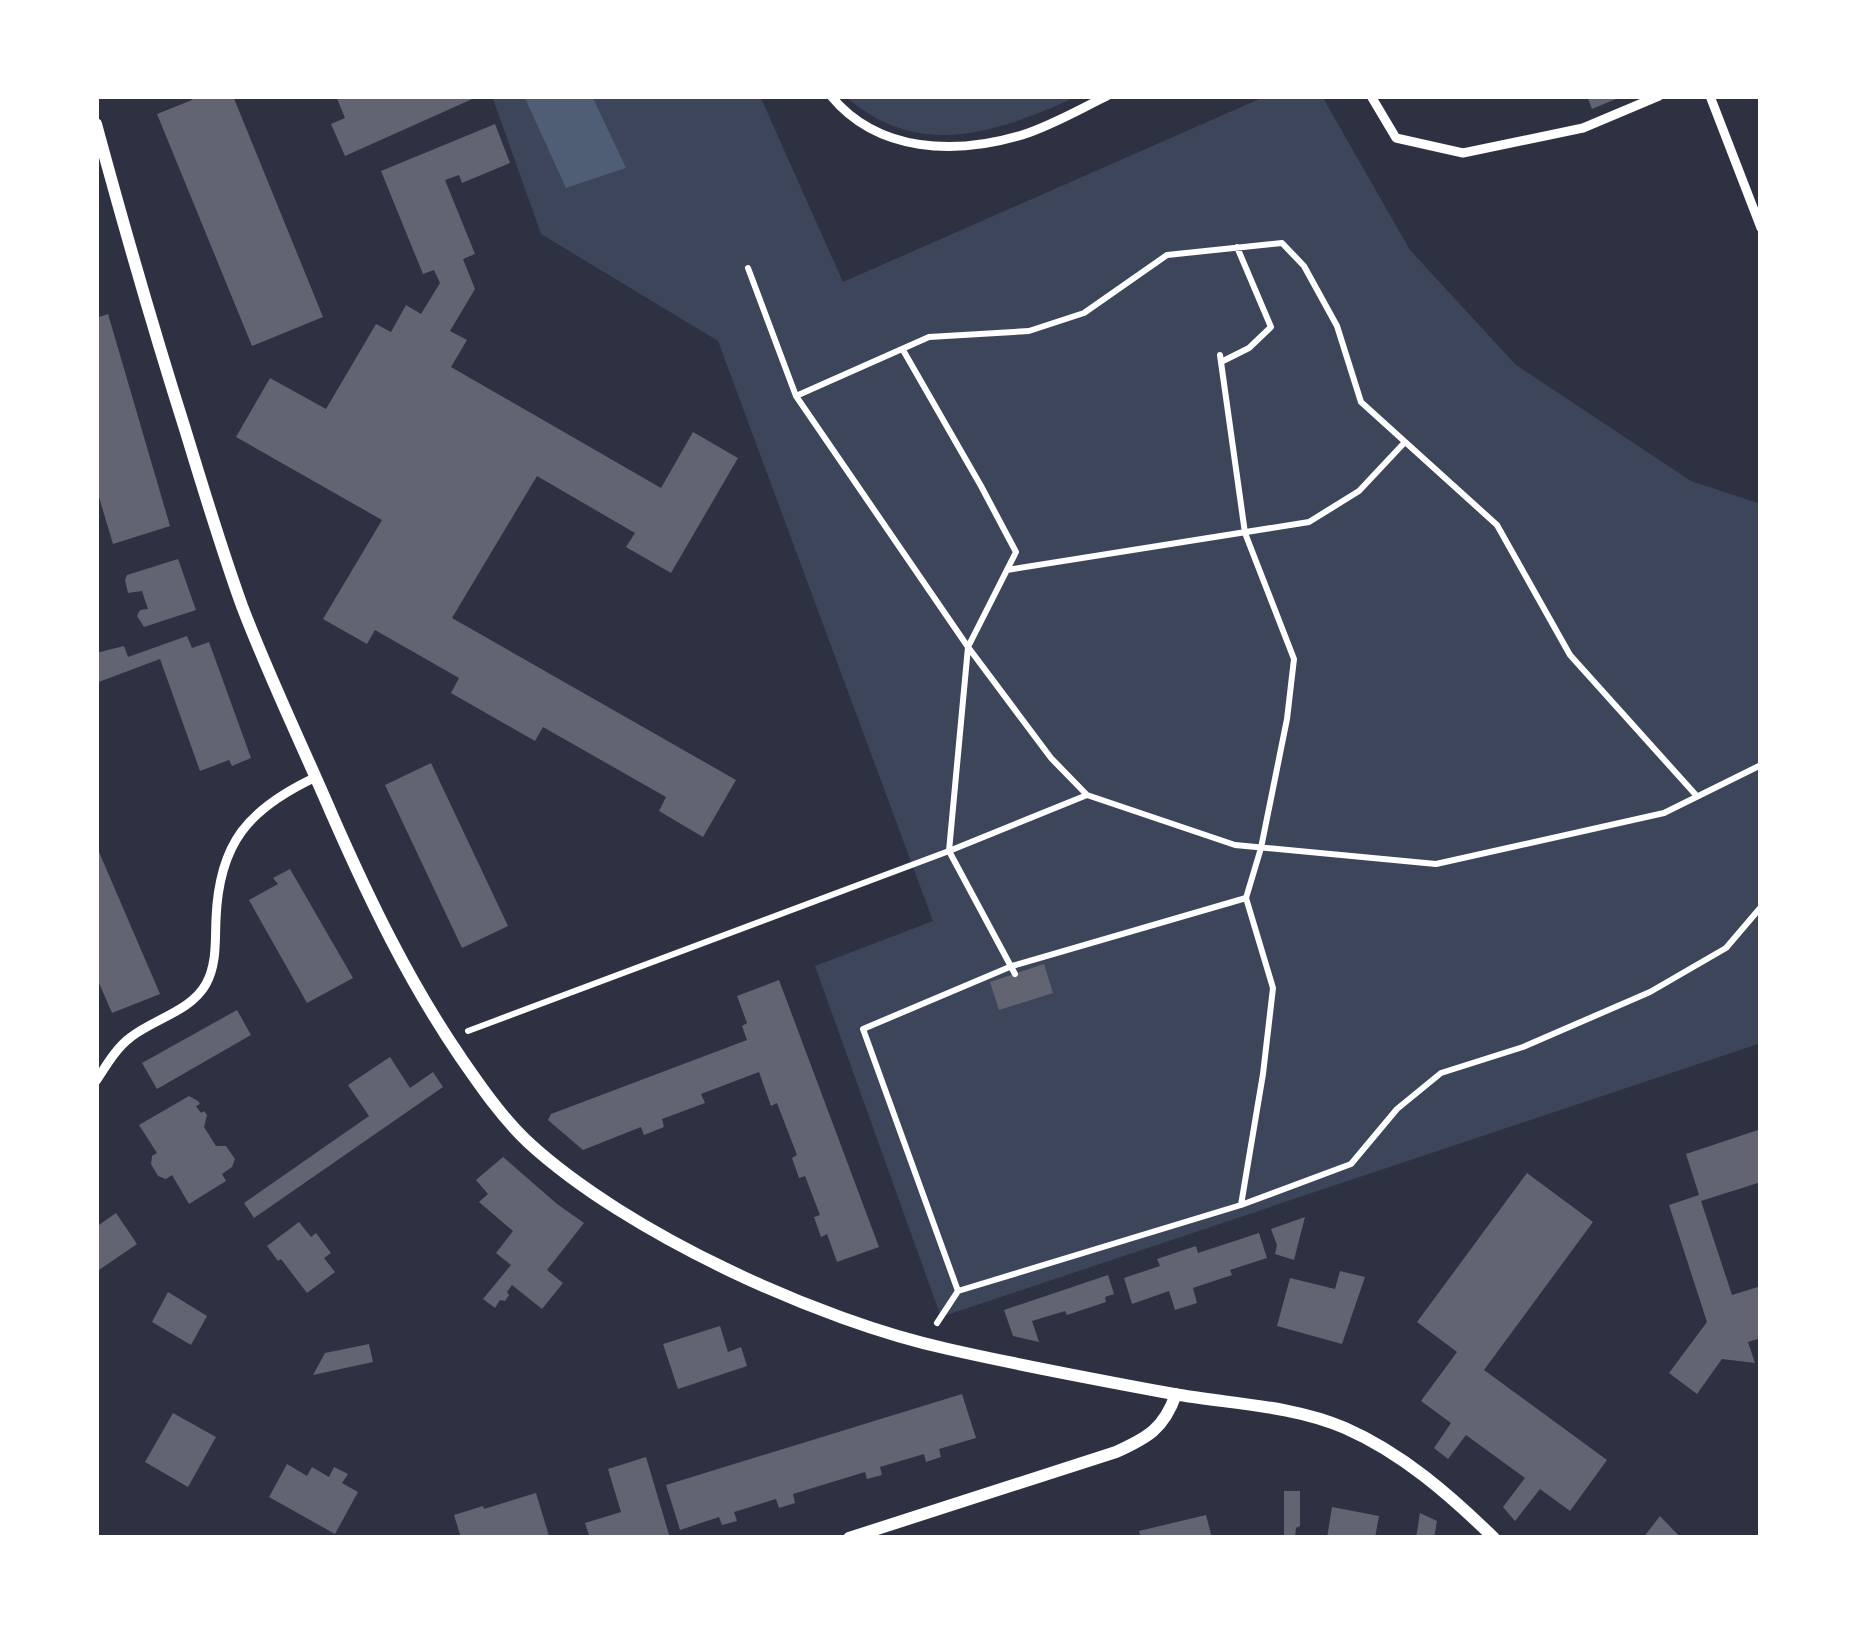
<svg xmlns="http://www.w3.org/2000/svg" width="1857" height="1634" font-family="'DM Sans',sans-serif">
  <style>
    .green { fill: #3c4559 }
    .water { fill: #4f5d75 }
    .building { fill: #626471 }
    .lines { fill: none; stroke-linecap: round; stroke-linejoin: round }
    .path { stroke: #fff; stroke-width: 6 }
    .service { stroke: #fff; stroke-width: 9 }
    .minor { stroke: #fff; stroke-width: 12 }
  </style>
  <rect width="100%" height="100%" fill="#2d3142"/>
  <path class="green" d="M 492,96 L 760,96 L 843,282 L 1266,96 L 1322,96 L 1410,250 L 1516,365 L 1691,481 L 1761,504 L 1761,1043 L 941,1317 L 815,966 L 933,921 L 718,341 L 541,234 Z
    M 845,96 L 1078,96 C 999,132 920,162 845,96 Z"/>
  <path class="water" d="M 524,96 L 592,96 L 626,168 L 566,188 Z"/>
  <path class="building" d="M 191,96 L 233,96 L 323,317 L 252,346 L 157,114 L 192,100 Z
    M 336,96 L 479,96 L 345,156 L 331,124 L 345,118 Z
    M 1587,96 L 1623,96 L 1592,109 Z
    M 495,124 L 510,163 L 462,183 L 459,175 L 445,180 L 475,254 L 463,259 L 475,289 L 450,331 L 467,340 L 451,367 L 661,488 L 693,432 L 738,458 L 671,573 L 626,547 L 635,533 L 537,476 L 452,618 L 736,780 L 703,837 L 659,811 L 666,797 L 543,727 L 535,741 L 451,693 L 459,678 L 375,630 L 367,644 L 323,619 L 382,520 L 236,437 L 270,378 L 326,409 L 376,324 L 391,332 L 406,305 L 421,314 L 440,283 L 434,270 L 423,274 L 381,171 Z
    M 108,314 L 170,526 L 113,544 L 96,487 L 96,318 Z
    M 178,559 L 196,610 L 144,627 L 137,616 L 140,610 L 148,609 L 142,591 L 128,593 L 125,580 L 127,575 Z
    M 187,636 L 192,648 L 209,642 L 251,758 L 232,766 L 229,760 L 200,771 L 160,659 L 96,683 L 96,653 L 124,646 L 128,657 Z
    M 431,763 L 508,926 L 462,948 L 385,785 Z
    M 96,845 L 160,994 L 112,1013 L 96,976 Z
    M 290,869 L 353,978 L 307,1003 L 249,900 L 278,884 L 273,878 Z
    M 1044,964 L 1053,993 L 999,1010 L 990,982 Z
    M 779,980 L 879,1247 L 837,1262 L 827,1234 L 821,1237 L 814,1217 L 820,1215 L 805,1176 L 799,1178 L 792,1158 L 797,1155 L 777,1103 L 771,1106 L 759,1072 L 701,1094 L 705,1103 L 662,1119 L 664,1127 L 644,1135 L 641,1127 L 583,1150 L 548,1120 L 551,1114 L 747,1040 L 742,1026 L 747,1023 L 737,996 Z
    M 237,1010 L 251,1035 L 157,1089 L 142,1063 Z
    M 390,1057 L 410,1088 L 433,1072 L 443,1087 L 254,1218 L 244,1203 L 369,1116 L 348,1085 Z
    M 189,1096 L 198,1101 L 200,1104 L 196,1106 L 201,1113 L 204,1111 L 207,1115 L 204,1127 L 216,1146 L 226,1146 L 235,1159 L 232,1167 L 222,1174 L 226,1181 L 189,1204 L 172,1175 L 166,1179 L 158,1176 L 151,1164 L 152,1156 L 157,1153 L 139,1125 Z
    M 1761,1129 L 1761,1182 L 1701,1201 L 1732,1295 L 1761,1286 L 1761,1338 L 1748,1342 L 1755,1363 L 1722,1359 L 1697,1394 L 1669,1373 L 1707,1322 L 1669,1205 L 1699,1195 L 1686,1154 Z
    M 503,1157 L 557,1204 L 584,1223 L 547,1270 L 563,1283 L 542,1309 L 512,1285 L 507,1292 L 509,1295 L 505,1301 L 500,1300 L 495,1308 L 483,1299 L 511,1265 L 496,1253 L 513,1231 L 479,1202 L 488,1194 L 476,1180 Z
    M 1527,1173 L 1593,1222 L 1484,1370 L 1607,1460 L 1570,1511 L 1540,1489 L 1515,1521 L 1503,1507 L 1525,1478 L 1466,1435 L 1448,1459 L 1434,1448 L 1451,1423 L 1421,1401 L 1457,1352 L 1417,1322 Z
    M 116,1213 L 137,1244 L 96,1272 L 96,1227 Z
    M 1305,1217 L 1294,1260 L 1275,1254 L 1277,1245 L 1271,1229 Z
    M 299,1222 L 311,1237 L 316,1233 L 331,1253 L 324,1258 L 335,1272 L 307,1293 L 281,1259 L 278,1261 L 267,1246 Z
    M 1259,1233 L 1267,1258 L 1230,1270 L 1232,1275 L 1193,1288 L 1197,1303 L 1175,1310 L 1169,1291 L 1132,1304 L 1124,1278 L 1160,1266 L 1157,1259 L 1196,1246 L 1198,1253 Z
    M 1340,1271 L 1365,1277 L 1342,1344 L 1277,1326 L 1290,1278 L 1335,1289 Z
    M 1108,1275 L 1114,1294 L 1105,1297 L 1106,1302 L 1067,1315 L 1065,1311 L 1032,1321 L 1039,1342 L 1013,1336 L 1004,1310 Z
    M 168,1292 L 207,1316 L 191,1345 L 152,1322 Z
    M 720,1326 L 728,1352 L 741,1347 L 747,1366 L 678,1389 L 663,1344 Z
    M 369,1344 L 373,1362 L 313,1375 L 325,1353 Z
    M 962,1394 L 976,1438 L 939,1449 L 941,1457 L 926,1462 L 924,1454 L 880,1467 L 882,1475 L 867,1479 L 865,1472 L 793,1494 L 795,1503 L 779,1508 L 776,1499 L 734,1512 L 737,1521 L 722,1525 L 719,1517 L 680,1530 L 666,1485 Z
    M 173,1413 L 216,1437 L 188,1487 L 145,1462 Z
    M 646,1457 L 670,1538 L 590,1538 L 585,1523 L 621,1512 L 608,1469 Z
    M 287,1464 L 307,1476 L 312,1467 L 329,1477 L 334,1467 L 348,1474 L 342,1483 L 358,1492 L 335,1534 L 269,1497 Z
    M 1284,1491 L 1300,1491 L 1300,1526 L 1296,1528 L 1295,1538 L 1284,1538 Z
    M 536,1493 L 549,1536 L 461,1538 L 454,1515 L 483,1506 L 484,1509 Z
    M 1332,1507 L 1379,1516 L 1375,1538 L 1327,1538 Z
    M 1420,1513 L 1437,1521 L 1434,1538 L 1416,1538 Z
    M 1206,1515 L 1212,1538 L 1141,1538 L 1139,1531 Z
    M 1660,1516 L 1681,1538 L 1643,1538 Z"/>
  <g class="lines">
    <path class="path" d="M 748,268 L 796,396 L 968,647 L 949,851 L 1015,974
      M 903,350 L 981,486 L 1016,552 L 968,647 L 1051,758 L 1087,795
      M 1220,355 L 1245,533 L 1294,659 L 1287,719 L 1261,848 L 1246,898
      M 1221,362 L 1249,348 L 1271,327 L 1237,247
      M 796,396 L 929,337 L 1029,331 L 1084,313 L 1167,255 L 1282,243 L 1304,266 L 1337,326 L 1361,402 L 1497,525 L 1570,655 L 1695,794
      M 1007,570 L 1309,522 L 1359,491 L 1405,442
      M 1246,898 L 1273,988 L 1263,1074 L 1241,1205 L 958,1291 L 863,1029 L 1012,966 Z
      M 468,1031 L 949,851 L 1087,795 L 1235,845 L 1436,864 L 1664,813 L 1761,765
      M 1241,1205 L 1351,1164 L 1397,1109 L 1441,1073 L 1523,1047 L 1650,992 L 1726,948 L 1761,907
      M 937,1323 L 958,1291"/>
    <path class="service" d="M 831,96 C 878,153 956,155 1022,135 C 1051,126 1080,109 1107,96
      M 1371,96 L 1396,138 L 1463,153 L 1583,128 L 1659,96
      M 1710,96 L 1761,228
      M 96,1081 C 106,1066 116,1048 131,1037 C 154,1019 191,1011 206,984 C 217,964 215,941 216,919 C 219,843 248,809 316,777"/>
    <path class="minor" d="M 96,124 C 124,227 153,328 185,429 C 203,488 221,548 242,606 C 269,677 303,747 333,817 C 370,901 409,982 461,1058 C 481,1087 503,1119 529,1143 C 627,1233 819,1321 948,1349 C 1023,1366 1098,1380 1174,1394 C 1230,1404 1292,1405 1345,1428 C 1402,1453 1450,1495 1494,1538
      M 849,1538 L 1116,1452 C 1147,1438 1164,1429 1176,1394"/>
  </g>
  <rect width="1857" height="1634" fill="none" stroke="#ffffff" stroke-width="198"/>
</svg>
